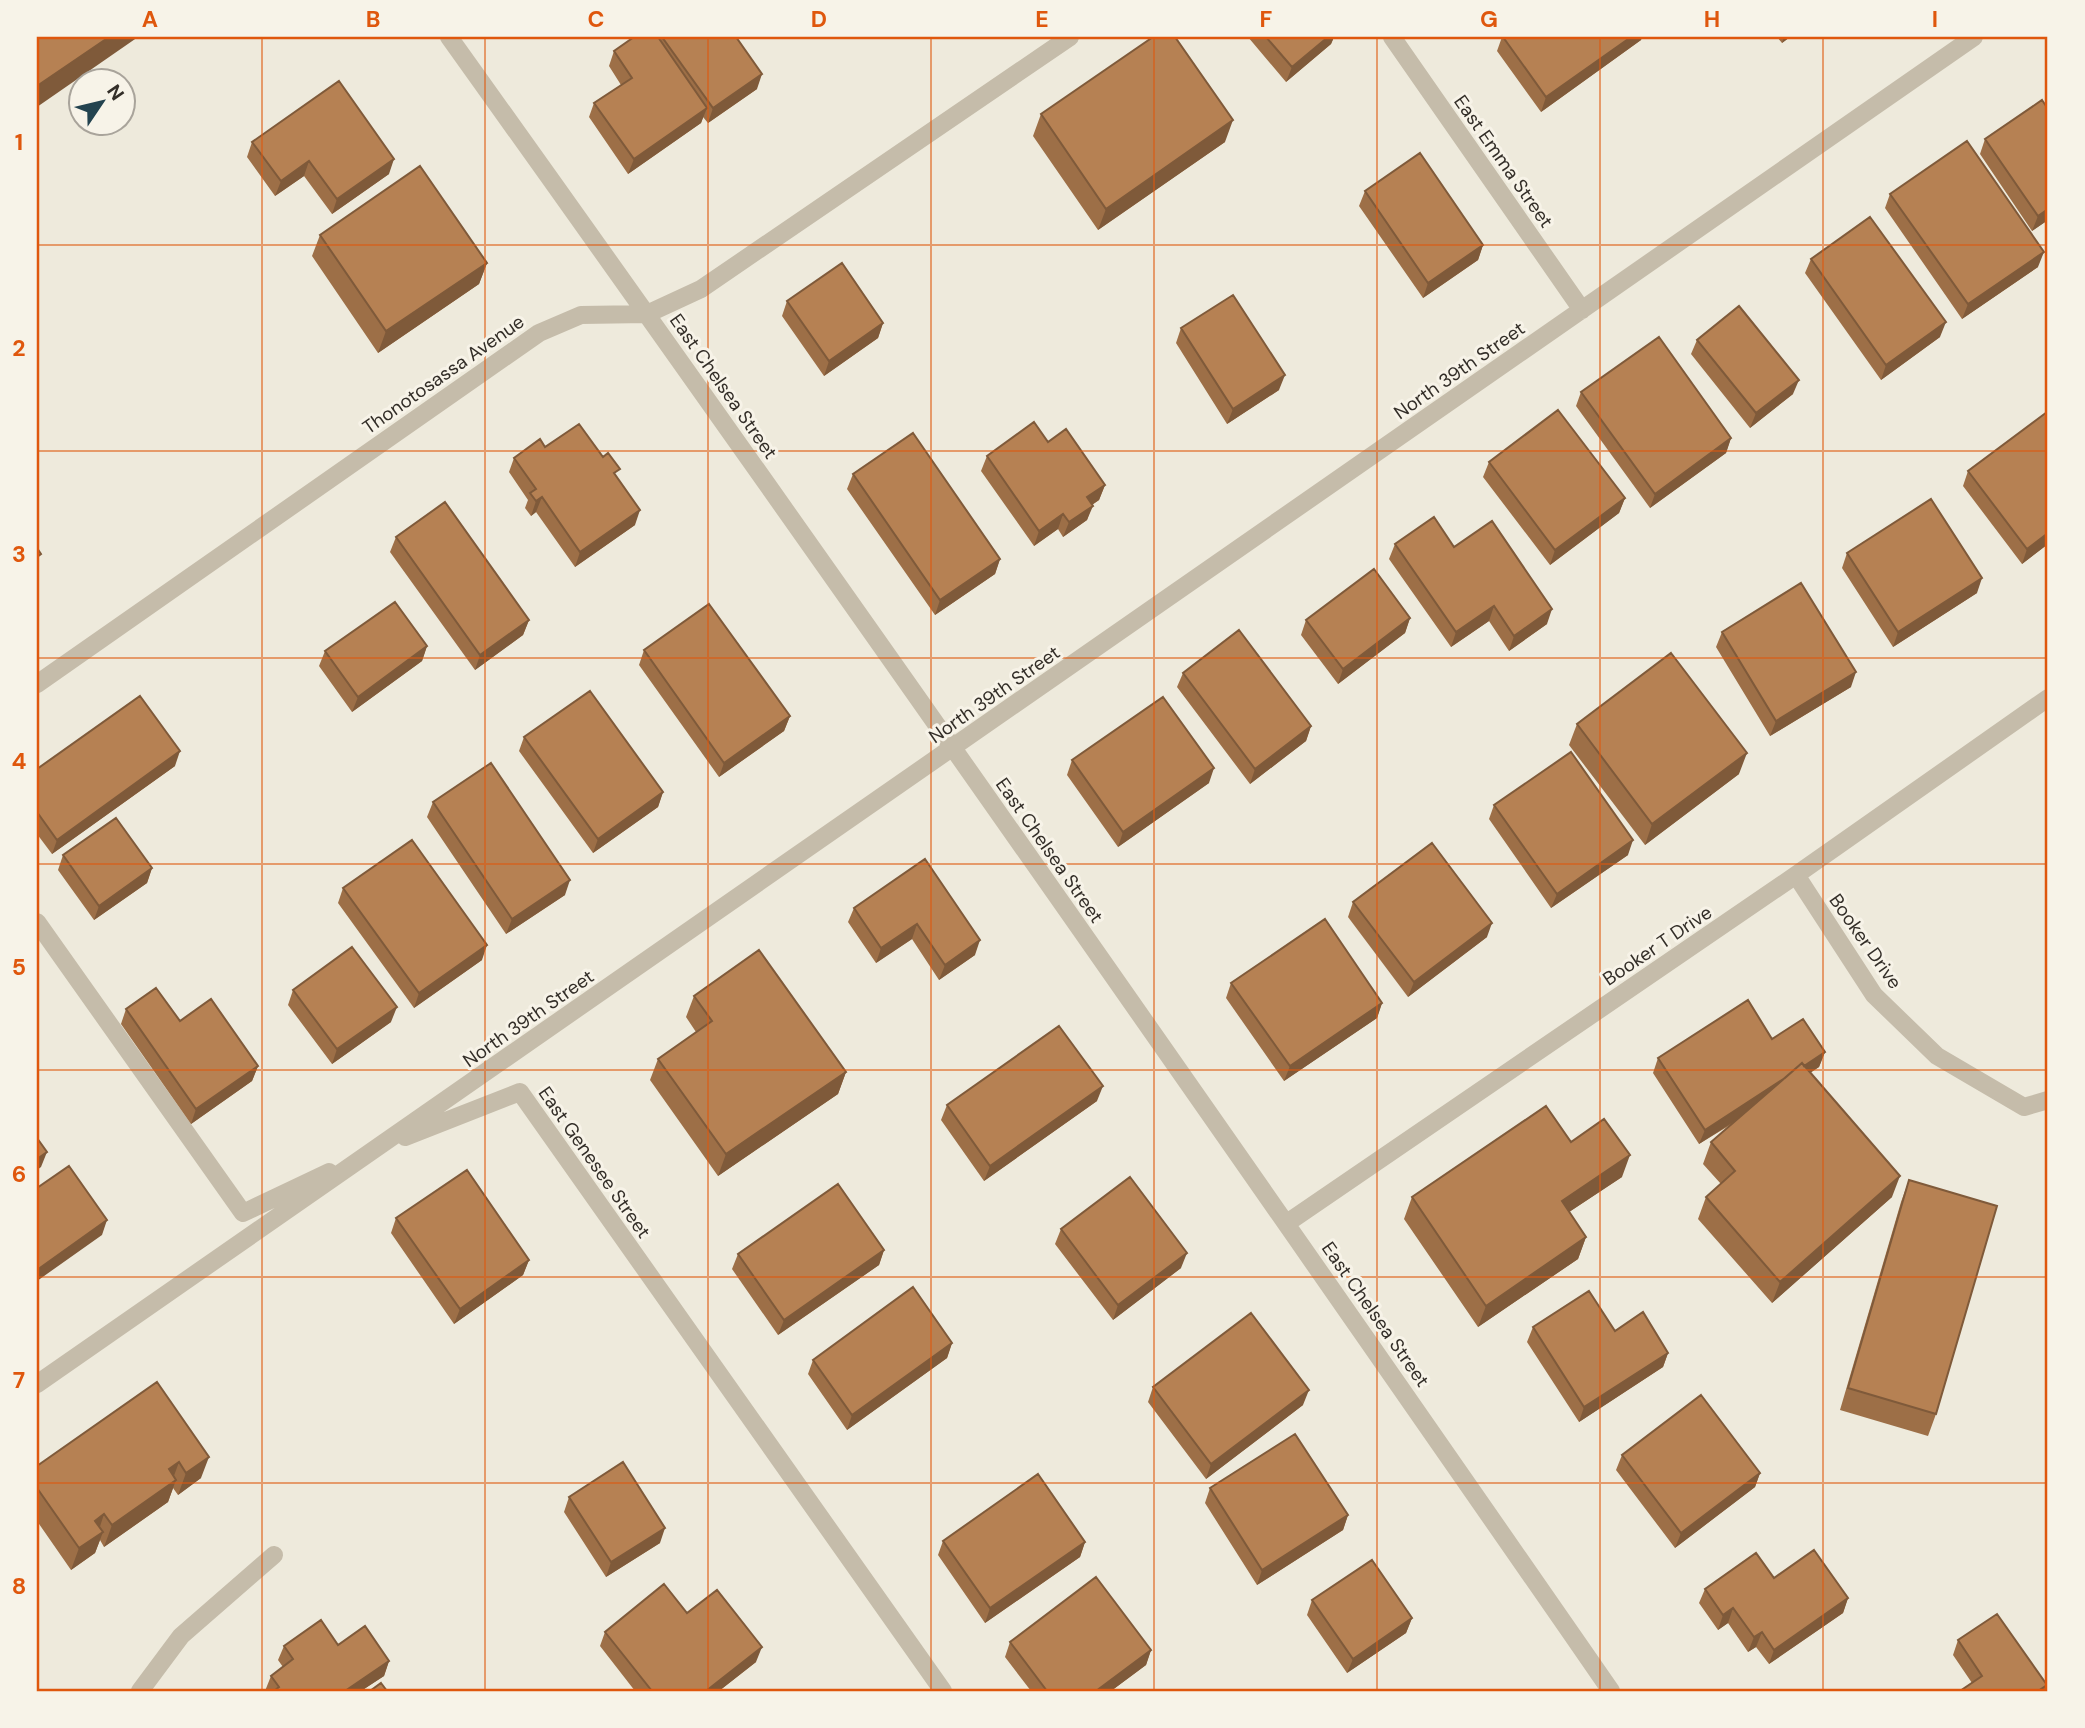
<svg xmlns="http://www.w3.org/2000/svg" width="2085" height="1728" font-family="'DM Sans',sans-serif">
  <style>
    .lines { fill: none; stroke-linecap: round; stroke-linejoin: round }
    .street { stroke: #c5bcaa; stroke-width: 18 }
    .wall { fill: #9d6f47 }
    .shaded-wall { fill: #7f5a3a }
    .building { fill: #b68153; stroke: #7f5a3a; stroke-width: 2 }
    .grid { fill: none; stroke: #df570d; stroke-width: 2; stroke-opacity: 0.55 }
    .labels { text-anchor: middle; stroke-width: 6; stroke-linejoin: round; paint-order: stroke }
    .street-label { font-size: 19px; fill: #332e28; stroke: #f7f3e8 }
    .neatline { fill: none; stroke: #df570d; stroke-width: 2.5 }
    .grid-label { font-size: 23px; text-anchor: middle; font-weight: bold; fill: #df570d }
  </style>
  <rect width="100%" height="100%" fill="#eeeadc"/>
  <g class="lines">
    <path class="street" d="M 449,37 C 841,585 1227,1137 1611,1691
      M 1392,37 L 1582,310
      M 37,684 L 539,333 L 581,315 L 647,314 L 701,289 L 1070,37
      M 1796,875 L 1874,995 L 1937,1056 L 2024,1107 L 2048,1100
      M 37,922 L 243,1213 L 329,1172
      M 405,1137 L 520,1092 L 943,1691
      M 1287,1223 L 1796,875 L 2048,698
      M 37,1384 L 1974,37
      M 140,1691 L 181,1636 L 274,1555"/>
  </g>
  <path class="wall" d="M 662,37 L 757,89 L 708,123 L 703,117 L 701,123 L 628,174 L 589,117 L 594,103 L 621,85 L 609,66 L 614,51 L 660,40 Z
    M 1248,37 L 1334,37 L 1331,44 L 1286,82 Z
    M 1502,37 L 1642,37 L 1641,40 L 1541,112 L 1497,51 Z
    M 1777,37 L 1790,37 L 1782,43 Z
    M 2048,109 L 2048,220 L 2032,231 L 1980,154 L 1985,139 Z
    M 1041,114 L 1225,142 L 1098,230 L 1033,136 Z
    M 252,142 L 389,174 L 332,214 L 304,176 L 275,196 L 247,157 Z
    M 1365,191 L 1483,245 L 1478,260 L 1423,298 L 1359,206 Z
    M 1890,194 L 2038,267 L 1962,319 L 1885,208 Z
    M 320,235 L 487,263 L 479,284 L 378,353 L 312,256 Z
    M 1811,259 L 1940,337 L 1881,380 L 1805,273 Z
    M 787,301 L 883,323 L 878,338 L 824,376 L 782,316 Z
    M 1181,328 L 1279,390 L 1227,424 L 1176,343 Z
    M 1697,340 L 1793,394 L 1750,428 L 1691,354 Z
    M 1581,392 L 1731,438 L 1726,453 L 1650,508 L 1576,406 Z
    M 1048,442 L 1105,485 L 1099,500 L 1092,505 L 1087,520 L 1063,537 L 1058,529 L 1034,546 L 981,471 L 987,456 Z
    M 514,458 L 617,477 L 635,525 L 575,567 L 536,512 L 531,516 L 525,508 L 528,500 L 509,472 Z
    M 1489,462 L 1625,498 L 1619,513 L 1550,565 L 1483,477 Z
    M 1968,471 L 2048,544 L 2022,564 L 1963,486 Z
    M 853,474 L 1000,559 L 995,574 L 935,615 L 847,489 Z
    M 396,537 L 529,620 L 523,635 L 475,670 L 390,552 Z
    M 1395,544 L 1454,547 L 1547,624 L 1509,651 L 1489,621 L 1451,647 L 1389,559 Z
    M 1847,553 L 1977,593 L 1893,647 L 1842,568 Z
    M 1410,618 L 1405,633 L 1338,684 L 1301,635 L 1306,620 Z
    M 1722,632 L 1851,687 L 1770,736 L 1716,647 Z
    M 427,646 L 422,661 L 352,712 L 319,666 L 325,651 Z
    M 644,650 L 790,716 L 784,731 L 719,777 L 639,665 Z
    M 1183,673 L 1311,726 L 1306,741 L 1250,784 L 1177,687 Z
    M 1577,724 L 1739,774 L 1645,845 L 1569,745 Z
    M 524,737 L 663,792 L 658,807 L 593,853 L 519,751 Z
    M 1072,760 L 1209,783 L 1118,847 L 1067,775 Z
    M 175,766 L 52,854 L 37,834 L 37,769 Z
    M 433,802 L 565,895 L 506,934 L 427,817 Z
    M 1494,805 L 1628,855 L 1551,908 L 1489,819 Z
    M 63,855 L 152,868 L 147,883 L 94,920 L 58,870 Z
    M 925,859 L 975,955 L 939,980 L 912,939 L 876,963 L 848,922 L 854,908 Z
    M 343,888 L 482,960 L 414,1008 L 338,903 Z
    M 1353,902 L 1487,937 L 1408,997 L 1348,917 Z
    M 1231,983 L 1382,1003 L 1377,1018 L 1284,1081 L 1226,998 Z
    M 293,990 L 391,1022 L 332,1064 L 288,1005 Z
    M 694,996 L 846,1072 L 838,1094 L 718,1176 L 650,1080 L 658,1059 L 696,1032 L 686,1017 Z
    M 126,1009 L 180,1021 L 258,1066 L 252,1081 L 191,1124 L 121,1024 Z
    M 1772,1039 L 1825,1052 L 1819,1067 L 1810,1073 L 1892,1197 L 1772,1303 L 1698,1219 L 1706,1197 L 1721,1184 L 1703,1164 L 1711,1142 L 1735,1122 L 1699,1144 L 1653,1073 L 1658,1058 Z
    M 1097,1101 L 984,1181 L 941,1120 L 947,1105 Z
    M 1622,1177 L 1569,1212 L 1586,1237 L 1578,1259 L 1478,1327 L 1404,1219 L 1412,1197 Z
    M 1909,1180 L 1936,1414 L 1928,1436 L 1840,1410 L 1901,1202 Z
    M 396,1218 L 529,1260 L 523,1275 L 454,1324 L 391,1233 Z
    M 1061,1229 L 1181,1268 L 1113,1320 L 1055,1244 Z
    M 884,1250 L 879,1265 L 778,1335 L 732,1269 L 738,1254 Z
    M 1533,1327 L 1615,1331 L 1668,1353 L 1663,1367 L 1579,1422 L 1527,1342 Z
    M 952,1343 L 947,1358 L 847,1430 L 808,1374 L 813,1360 Z
    M 157,1382 L 201,1478 L 178,1495 L 173,1488 L 168,1502 L 104,1547 L 100,1540 L 95,1553 L 71,1570 L 37,1521 L 37,1466 Z
    M 1153,1387 L 1303,1405 L 1206,1479 L 1148,1402 Z
    M 1622,1455 L 1760,1473 L 1755,1487 L 1675,1548 L 1616,1470 Z
    M 1210,1488 L 1348,1515 L 1343,1530 L 1257,1585 L 1205,1503 Z
    M 569,1497 L 660,1543 L 606,1577 L 564,1512 Z
    M 943,1541 L 1085,1542 L 1080,1557 L 985,1623 L 938,1555 Z
    M 1774,1578 L 1848,1598 L 1843,1613 L 1769,1664 L 1756,1647 L 1748,1652 L 1728,1623 L 1718,1630 L 1699,1603 L 1705,1589 Z
    M 1312,1600 L 1412,1618 L 1406,1633 L 1347,1673 L 1307,1615 Z
    M 687,1613 L 756,1662 L 719,1691 L 635,1691 L 600,1646 L 605,1632 Z
    M 1958,1640 L 2047,1685 L 2044,1691 L 1960,1691 L 1972,1683 L 1953,1655 Z
    M 1010,1642 L 1151,1650 L 1146,1665 L 1111,1691 L 1031,1691 L 1005,1657 Z
    M 338,1645 L 389,1661 L 384,1676 L 361,1691 L 265,1691 L 271,1676 L 283,1667 L 278,1660 L 284,1646 Z"/>
  <path class="shaded-wall" d="M 109,37 L 138,37 L 37,107 L 37,86 Z
    M 1328,37 L 1334,37 L 1331,44 L 1286,82 L 1292,67 Z
    M 1631,37 L 1642,37 L 1641,40 L 1541,112 L 1546,97 Z
    M 1784,37 L 1790,37 L 1782,43 Z
    M 762,74 L 757,89 L 708,123 L 713,108 Z
    M 707,108 L 701,123 L 628,174 L 634,159 Z
    M 1233,120 L 1225,142 L 1098,230 L 1106,209 Z
    M 394,159 L 389,174 L 332,214 L 337,199 Z
    M 309,161 L 304,176 L 275,196 L 281,181 Z
    M 2048,209 L 2048,220 L 2032,231 L 2038,216 Z
    M 1483,245 L 1478,260 L 1423,298 L 1428,283 Z
    M 2044,252 L 2038,267 L 1962,319 L 1968,304 Z
    M 487,263 L 479,284 L 378,353 L 386,331 Z
    M 1946,322 L 1940,337 L 1881,380 L 1886,365 Z
    M 883,323 L 878,338 L 824,376 L 829,361 Z
    M 1285,375 L 1279,390 L 1227,424 L 1233,409 Z
    M 1799,380 L 1793,394 L 1750,428 L 1756,413 Z
    M 1731,438 L 1726,453 L 1650,508 L 1655,494 Z
    M 1105,485 L 1099,500 L 1081,512 L 1087,497 Z
    M 542,497 L 536,512 L 531,516 L 536,501 Z
    M 1625,498 L 1619,513 L 1550,565 L 1555,550 Z
    M 1093,506 L 1087,520 L 1063,537 L 1069,522 Z
    M 640,510 L 635,525 L 575,567 L 580,552 Z
    M 1063,514 L 1058,529 L 1034,546 L 1039,531 Z
    M 2048,533 L 2048,544 L 2022,564 L 2027,549 Z
    M 1000,559 L 995,574 L 935,615 L 940,600 Z
    M 1982,578 L 1977,593 L 1893,647 L 1898,632 Z
    M 1494,606 L 1489,621 L 1451,647 L 1456,632 Z
    M 1552,609 L 1547,624 L 1509,651 L 1514,636 Z
    M 1410,618 L 1405,633 L 1338,684 L 1343,669 Z
    M 529,620 L 523,635 L 475,670 L 480,655 Z
    M 427,646 L 422,661 L 352,712 L 358,697 Z
    M 1856,672 L 1851,687 L 1770,736 L 1776,721 Z
    M 790,716 L 784,731 L 719,777 L 724,763 Z
    M 1311,726 L 1306,741 L 1250,784 L 1255,769 Z
    M 180,751 L 175,766 L 52,854 L 57,840 Z
    M 1747,753 L 1739,774 L 1645,845 L 1652,824 Z
    M 1214,768 L 1209,783 L 1118,847 L 1123,832 Z
    M 663,792 L 658,807 L 593,853 L 598,839 Z
    M 1633,840 L 1628,855 L 1551,908 L 1557,894 Z
    M 152,868 L 147,883 L 94,920 L 99,906 Z
    M 570,880 L 565,895 L 506,934 L 512,919 Z
    M 1492,923 L 1487,937 L 1408,997 L 1414,982 Z
    M 917,924 L 912,939 L 876,963 L 881,948 Z
    M 980,940 L 975,955 L 939,980 L 945,965 Z
    M 487,945 L 482,960 L 414,1008 L 419,993 Z
    M 1382,1003 L 1377,1018 L 1284,1081 L 1290,1066 Z
    M 397,1007 L 391,1022 L 332,1064 L 337,1049 Z
    M 1825,1052 L 1819,1067 L 1699,1144 L 1705,1130 Z
    M 258,1066 L 252,1081 L 191,1124 L 196,1109 Z
    M 846,1072 L 838,1094 L 718,1176 L 726,1154 Z
    M 1103,1086 L 1097,1101 L 984,1181 L 990,1166 Z
    M 47,1152 L 41,1167 L 37,1170 L 37,1159 Z
    M 1630,1155 L 1622,1177 L 1554,1222 L 1562,1201 Z
    M 1900,1176 L 1892,1197 L 1772,1303 L 1780,1282 Z
    M 107,1220 L 102,1235 L 37,1281 L 37,1270 Z
    M 1586,1237 L 1578,1259 L 1478,1327 L 1486,1306 Z
    M 884,1250 L 879,1265 L 778,1335 L 784,1320 Z
    M 1187,1253 L 1181,1268 L 1113,1320 L 1118,1305 Z
    M 529,1260 L 523,1275 L 454,1324 L 460,1309 Z
    M 952,1343 L 947,1358 L 847,1430 L 852,1415 Z
    M 1668,1353 L 1663,1367 L 1579,1422 L 1584,1407 Z
    M 1309,1390 L 1303,1405 L 1206,1479 L 1211,1464 Z
    M 209,1457 L 201,1478 L 178,1495 L 186,1473 Z
    M 179,1462 L 171,1484 L 169,1469 Z
    M 1760,1473 L 1755,1487 L 1675,1548 L 1681,1533 Z
    M 176,1480 L 168,1502 L 104,1547 L 112,1525 Z
    M 104,1514 L 97,1536 L 95,1521 Z
    M 1348,1515 L 1343,1530 L 1257,1585 L 1262,1570 Z
    M 665,1528 L 660,1543 L 606,1577 L 611,1562 Z
    M 103,1532 L 95,1553 L 71,1570 L 79,1548 Z
    M 1085,1542 L 1080,1557 L 985,1623 L 990,1608 Z
    M 1848,1598 L 1843,1613 L 1769,1664 L 1774,1650 Z
    M 1733,1608 L 1728,1623 L 1718,1630 L 1723,1615 Z
    M 1412,1618 L 1406,1633 L 1347,1673 L 1353,1659 Z
    M 1762,1632 L 1756,1647 L 1748,1652 L 1754,1637 Z
    M 762,1647 L 756,1662 L 719,1691 L 706,1691 Z
    M 1151,1650 L 1146,1665 L 1111,1691 L 1096,1691 Z
    M 389,1661 L 384,1676 L 361,1691 L 345,1691 Z"/>
  <path class="building" d="M 37,37 L 109,37 L 37,86 Z
    M 634,37 L 658,37 L 707,108 L 634,159 L 594,103 L 632,78 L 614,51 Z
    M 662,37 L 736,37 L 762,74 L 713,108 Z
    M 1153,37 L 1175,37 L 1233,120 L 1106,209 L 1041,114 Z
    M 1266,37 L 1328,37 L 1292,67 Z
    M 1503,37 L 1631,37 L 1546,97 Z
    M 339,81 L 394,159 L 337,199 L 309,161 L 281,181 L 252,142 Z
    M 2042,100 L 2048,109 L 2048,209 L 2038,216 L 1985,139 Z
    M 1967,141 L 2044,252 L 1968,304 L 1890,194 Z
    M 1420,153 L 1483,245 L 1428,283 L 1365,191 Z
    M 420,166 L 487,263 L 386,331 L 320,235 Z
    M 1870,217 L 1946,322 L 1886,365 L 1811,259 Z
    M 842,263 L 883,323 L 829,361 L 787,301 Z
    M 1233,295 L 1285,375 L 1233,409 L 1181,328 Z
    M 1739,306 L 1799,380 L 1756,413 L 1697,340 Z
    M 1659,337 L 1731,438 L 1655,494 L 1581,392 Z
    M 1558,410 L 1625,498 L 1555,550 L 1489,462 Z
    M 2047,412 L 2048,413 L 2048,533 L 2027,549 L 1968,471 Z
    M 1034,422 L 1048,442 L 1066,429 L 1105,485 L 1087,497 L 1093,506 L 1069,522 L 1063,514 L 1039,531 L 987,456 Z
    M 579,424 L 603,457 L 608,453 L 620,469 L 614,473 L 640,510 L 580,552 L 542,497 L 536,501 L 530,493 L 536,489 L 514,458 L 540,439 L 545,447 Z
    M 913,433 L 1000,559 L 940,600 L 853,474 Z
    M 1931,499 L 1982,578 L 1898,632 L 1847,553 Z
    M 445,502 L 529,620 L 480,655 L 396,537 Z
    M 1434,517 L 1454,547 L 1492,521 L 1552,609 L 1514,636 L 1494,606 L 1456,632 L 1395,544 Z
    M 37,548 L 41,554 L 37,557 Z
    M 1374,569 L 1410,618 L 1343,669 L 1306,620 Z
    M 1801,583 L 1856,672 L 1776,721 L 1722,632 Z
    M 395,602 L 427,646 L 358,697 L 325,651 Z
    M 709,604 L 790,716 L 724,763 L 644,650 Z
    M 1239,630 L 1311,726 L 1255,769 L 1183,673 Z
    M 1671,653 L 1747,753 L 1652,824 L 1577,724 Z
    M 590,691 L 663,792 L 598,839 L 524,737 Z
    M 140,696 L 180,751 L 57,840 L 37,812 L 37,769 Z
    M 1163,697 L 1214,768 L 1123,832 L 1072,760 Z
    M 1571,752 L 1633,840 L 1557,894 L 1494,805 Z
    M 491,763 L 570,880 L 512,919 L 433,802 Z
    M 116,818 L 152,868 L 99,906 L 63,855 Z
    M 412,840 L 487,945 L 419,993 L 343,888 Z
    M 1432,843 L 1492,923 L 1414,982 L 1353,902 Z
    M 925,859 L 980,940 L 945,965 L 917,924 L 881,948 L 854,908 Z
    M 1325,919 L 1382,1003 L 1290,1066 L 1231,983 Z
    M 352,947 L 397,1007 L 337,1049 L 293,990 Z
    M 759,950 L 846,1072 L 726,1154 L 658,1059 L 712,1021 L 694,996 Z
    M 156,988 L 180,1021 L 211,999 L 258,1066 L 196,1109 L 126,1009 Z
    M 1748,1000 L 1772,1039 L 1803,1019 L 1825,1052 L 1804,1066 L 1802,1063 L 1785,1078 L 1705,1130 L 1658,1058 Z
    M 1059,1026 L 1103,1086 L 990,1166 L 947,1105 Z
    M 1802,1063 L 1900,1176 L 1780,1282 L 1706,1197 L 1735,1171 L 1711,1142 Z
    M 1546,1106 L 1571,1142 L 1604,1119 L 1630,1155 L 1562,1201 L 1586,1237 L 1486,1306 L 1412,1197 Z
    M 37,1138 L 47,1152 L 37,1159 Z
    M 69,1166 L 107,1220 L 37,1270 L 37,1188 Z
    M 467,1170 L 529,1260 L 460,1309 L 396,1218 Z
    M 1130,1177 L 1187,1253 L 1118,1305 L 1061,1229 Z
    M 1909,1180 L 1997,1206 L 1936,1414 L 1848,1388 Z
    M 838,1184 L 884,1250 L 784,1320 L 738,1254 Z
    M 913,1287 L 952,1343 L 852,1415 L 813,1360 Z
    M 1589,1291 L 1615,1331 L 1643,1312 L 1668,1353 L 1584,1407 L 1533,1327 Z
    M 1251,1313 L 1309,1390 L 1211,1464 L 1153,1387 Z
    M 157,1382 L 209,1457 L 186,1473 L 179,1462 L 169,1469 L 176,1480 L 112,1525 L 104,1514 L 95,1521 L 103,1532 L 79,1548 L 37,1488 L 37,1466 Z
    M 1701,1395 L 1760,1473 L 1681,1533 L 1622,1455 Z
    M 1295,1434 L 1348,1515 L 1262,1570 L 1210,1488 Z
    M 623,1462 L 665,1528 L 611,1562 L 569,1497 Z
    M 1038,1474 L 1085,1542 L 990,1608 L 943,1541 Z
    M 1814,1550 L 1848,1598 L 1774,1650 L 1762,1632 L 1754,1637 L 1733,1608 L 1723,1615 L 1705,1589 L 1756,1553 L 1774,1578 Z
    M 1372,1560 L 1412,1618 L 1353,1659 L 1312,1600 Z
    M 1096,1577 L 1151,1650 L 1096,1691 L 1047,1691 L 1010,1642 Z
    M 664,1584 L 687,1613 L 717,1590 L 762,1647 L 706,1691 L 652,1691 L 605,1632 Z
    M 1997,1614 L 2047,1685 L 2038,1691 L 1960,1691 L 1982,1676 L 1958,1640 Z
    M 321,1620 L 338,1645 L 365,1626 L 389,1661 L 345,1691 L 274,1691 L 279,1687 L 271,1676 L 293,1659 L 284,1646 Z
    M 381,1683 L 387,1691 L 370,1691 Z"/>
  <path class="grid" d="M 262,37 L 262,1691M 485,37 L 485,1691M 708,37 L 708,1691M 931,37 L 931,1691M 1154,37 L 1154,1691M 1377,37 L 1377,1691M 1600,37 L 1600,1691M 1823,37 L 1823,1691M 37,245 L 2048,245M 37,451 L 2048,451M 37,658 L 2048,658M 37,864 L 2048,864M 37,1070 L 2048,1070M 37,1277 L 2048,1277M 37,1483 L 2048,1483"/>
  <g class="labels">
    <g class="street-label">
      <text transform="translate(1504 161) rotate(55)" y="7">East Emma Street</text>
      <text transform="translate(1459 370) rotate(-35)" y="7">North 39th Street</text>
      <text transform="translate(443 374) rotate(-35)" y="7">Thonotosassa Avenue</text>
      <text transform="translate(724 386) rotate(55)" y="7">East Chelsea Street</text>
      <text transform="translate(994 694) rotate(-35)" y="7">North 39th Street</text>
      <text transform="translate(1050 850) rotate(55)" y="7">East Chelsea Street</text>
      <text transform="translate(1866 941) rotate(55)" y="7">Booker Drive</text>
      <text transform="translate(1657 945) rotate(-34)" y="7">Booker T Drive</text>
      <text transform="translate(528 1018) rotate(-35)" y="7">North 39th Street</text>
      <text transform="translate(595 1162) rotate(55)" y="7">East Genesee Street</text>
      <text transform="translate(1376 1314) rotate(55)" y="7">East Chelsea Street</text>
    </g>
  </g>
  <rect width="2085" height="1728" fill="none" stroke="#f7f3e8" stroke-width="77"/>
  <g transform="translate(102 102) rotate(55)"><circle r="33" fill="#f7f3e8" stroke="#a9a49b" stroke-width="2"/>
  <path d="M0-5L12 26L0 18L-12 26Z" fill="#23434f"/>
  <text y="-10" font-size="19" font-weight="bold" text-anchor="middle" fill="#332e28">N</text>
  </g>
  <rect x="38" y="38" width="2008" height="1652" class="neatline"/>
  <g class="grid-label">
    <text x="150" y="27">A</text>
    <text x="373" y="27">B</text>
    <text x="596" y="27">C</text>
    <text x="819" y="27">D</text>
    <text x="1042" y="27">E</text>
    <text x="1266" y="27">F</text>
    <text x="1489" y="27">G</text>
    <text x="1712" y="27">H</text>
    <text x="1935" y="27">I</text>
    <text x="19" y="150">1</text>
    <text x="19" y="356">2</text>
    <text x="19" y="562">3</text>
    <text x="19" y="769">4</text>
    <text x="19" y="975">5</text>
    <text x="19" y="1182">6</text>
    <text x="19" y="1388">7</text>
    <text x="19" y="1594">8</text>
  </g>
</svg>
